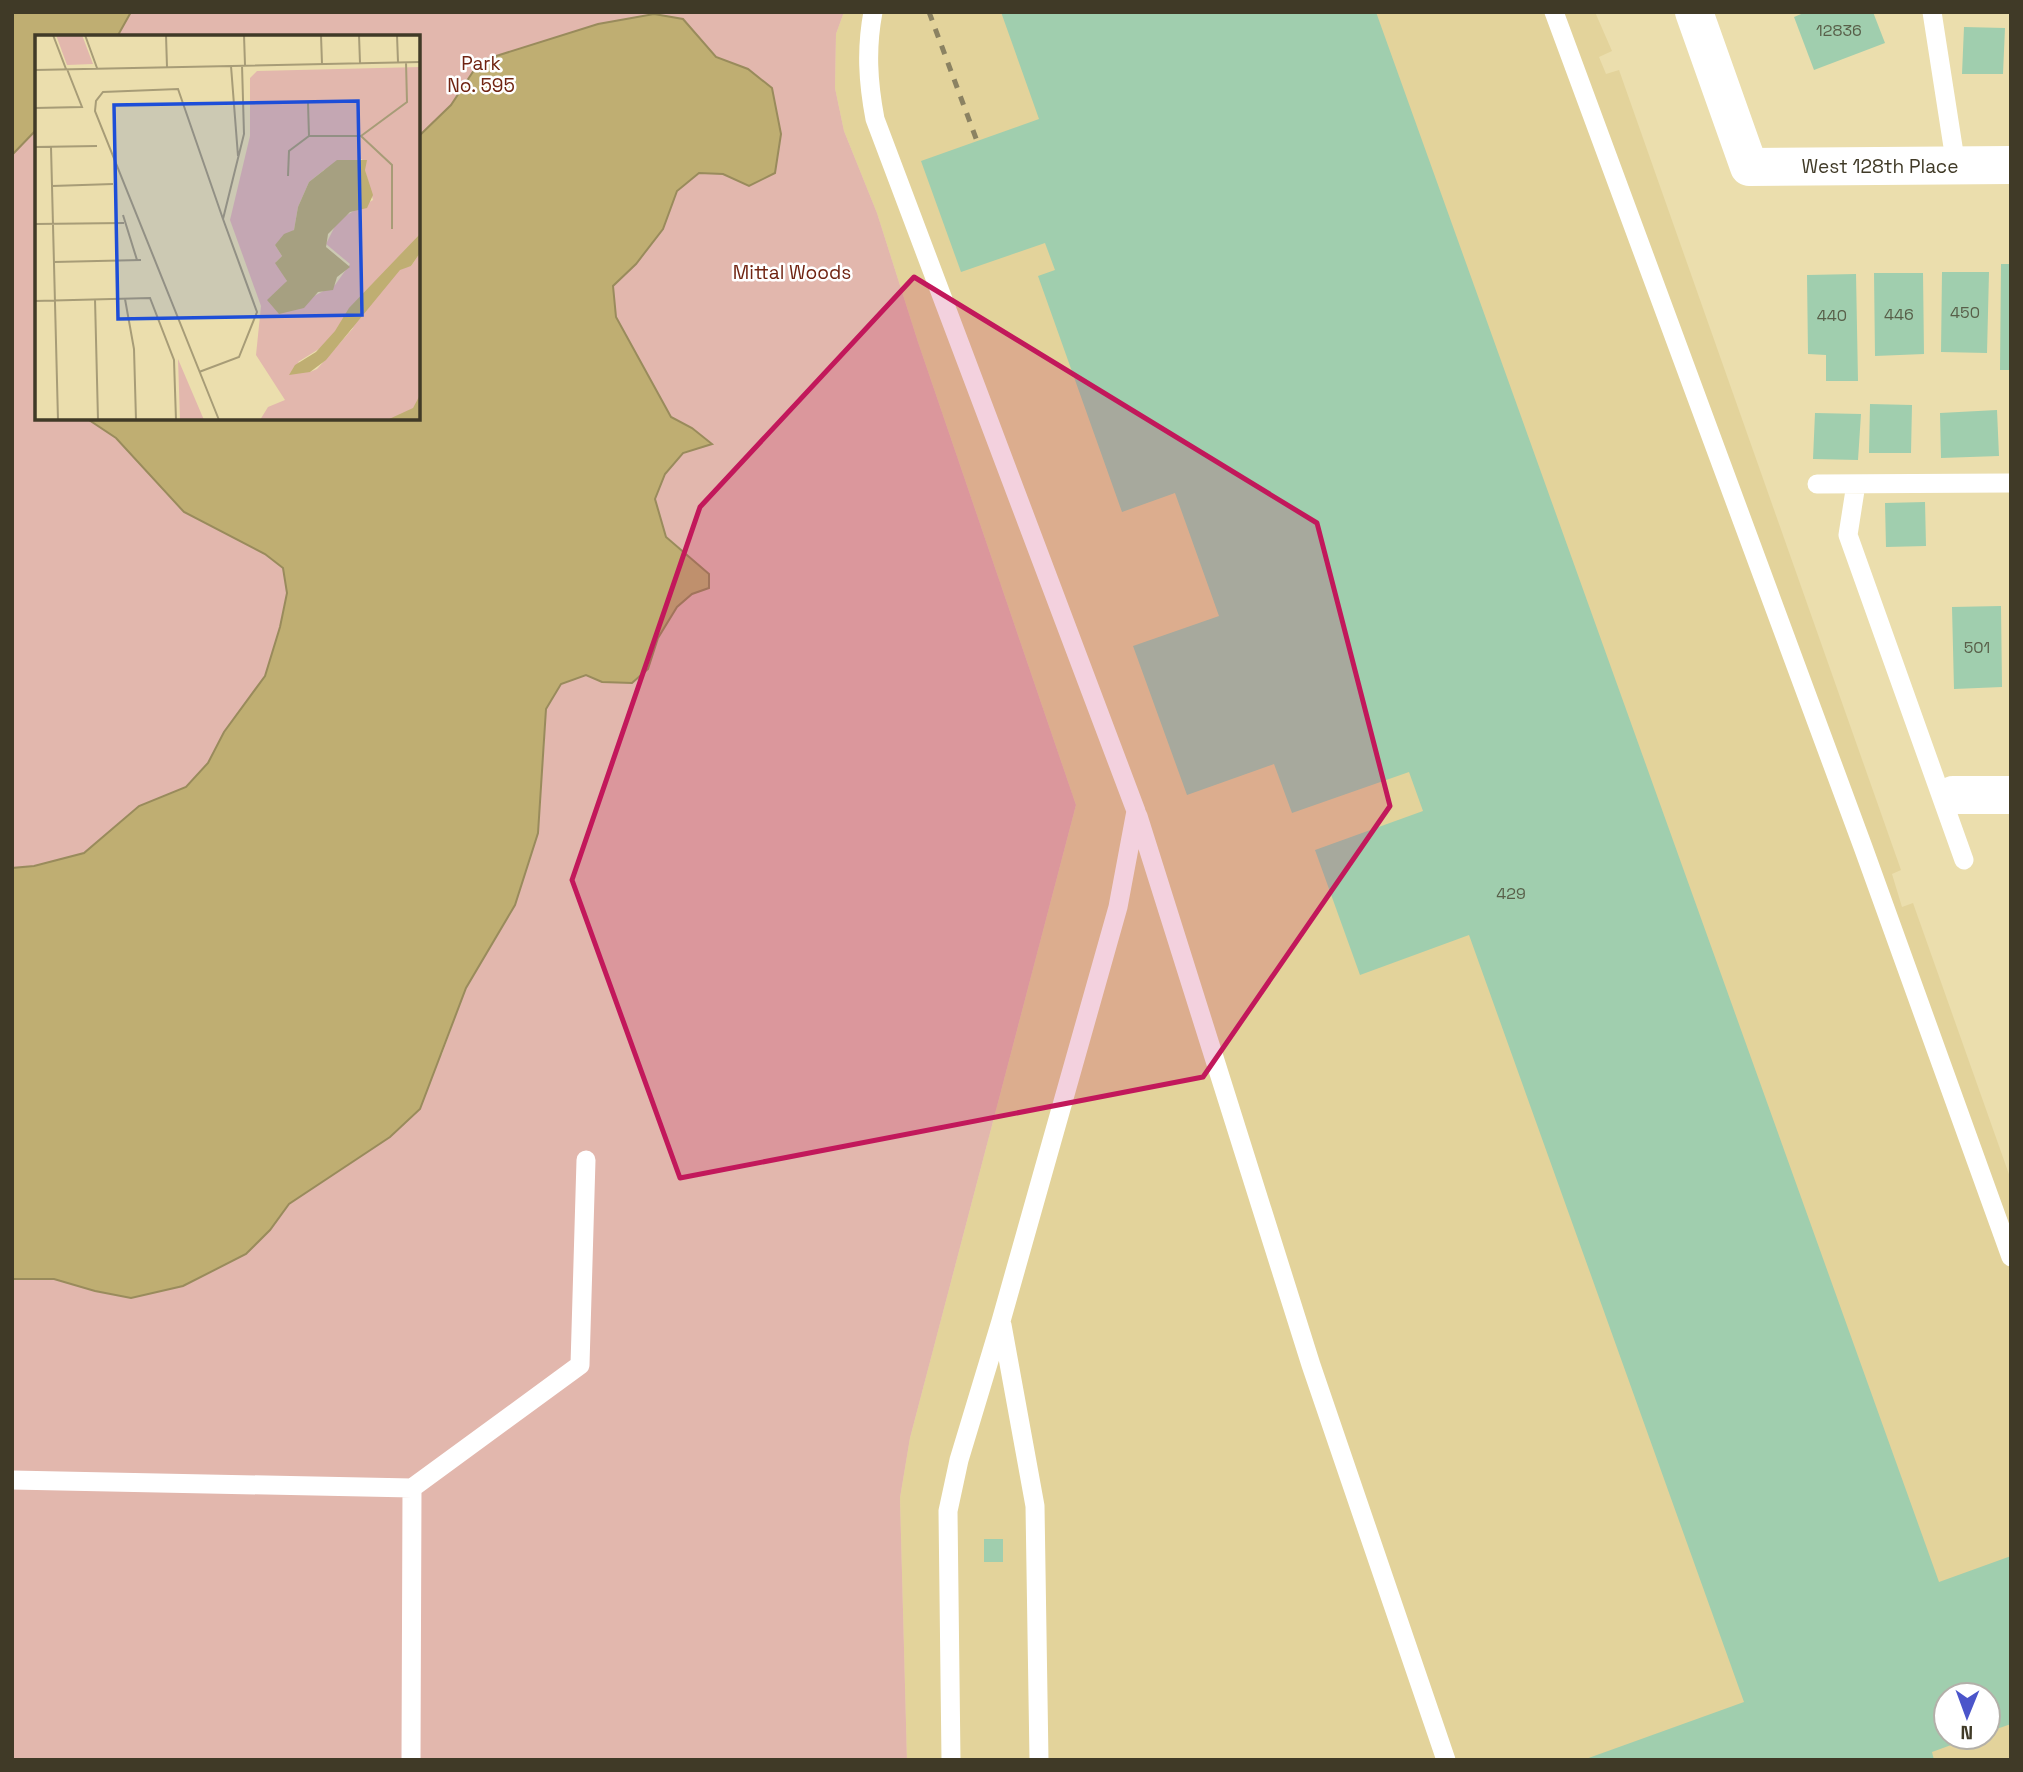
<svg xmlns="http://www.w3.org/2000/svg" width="2023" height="1772" font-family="'Space Grotesk',sans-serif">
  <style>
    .built { fill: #e3d39b; fill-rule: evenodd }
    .green { fill: #e2b7ad }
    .water { fill: #bfae72; stroke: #998b5c; stroke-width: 2 }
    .building { fill: #a0ceae }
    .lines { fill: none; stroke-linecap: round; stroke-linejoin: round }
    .lane { stroke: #fff; stroke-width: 19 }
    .street { stroke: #fff; stroke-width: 38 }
    .rail { stroke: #8b8262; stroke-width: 5; stroke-dasharray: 9 9; stroke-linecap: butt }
    .marked { fill: #c2185b; fill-opacity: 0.2; stroke: #c2185b; stroke-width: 5; stroke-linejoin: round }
    .labels { text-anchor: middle; stroke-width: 5; stroke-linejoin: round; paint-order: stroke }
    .number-label { font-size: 16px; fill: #585f49 }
    .park-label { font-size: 19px; fill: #702412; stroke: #fff }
    .street-label { font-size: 19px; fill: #403a27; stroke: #fff }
    .inset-road { fill: none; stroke: #a79c77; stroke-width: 2 }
    .view { fill: #1d4ed8; fill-opacity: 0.15; stroke: #1d4ed8; stroke-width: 3.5 }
    .inset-edge { fill: none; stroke: #403a27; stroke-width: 3.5 }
  </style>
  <rect width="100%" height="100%" fill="#ebdead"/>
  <path class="built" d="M 844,12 L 1595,12 L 1612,51 L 1599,57 L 1606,74 L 1619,70 L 1901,870 L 1892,874 L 1902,907 L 1913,903 L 2011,1180 L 2011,1760 L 907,1760 L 900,1498 L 910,1438 L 1076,805 L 918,342 L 877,213 L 844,131 L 835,88 L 836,34 ZM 1946,1695 L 1988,1695 L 1988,1737 L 1946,1737 Z"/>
  <path class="green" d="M 12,12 L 844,12 L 836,34 L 835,88 L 844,131 L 877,213 L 918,342 L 1076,805 L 910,1438 L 900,1498 L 907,1760 L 12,1760 L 12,1279 L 54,1279 L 95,1291 L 131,1298 L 270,1230 L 289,1204 L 333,1174 L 442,1054 L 466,988 L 515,905 L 544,752 L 546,709 L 561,684 L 586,675 L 602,682 L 648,669 C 655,647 662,625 677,607 C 687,596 699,586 709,574 L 666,536 L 655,499 L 665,474 L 683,452 L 711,444 L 692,428 L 671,417 L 615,317 L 613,286 L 636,264 L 663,229 L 677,191 L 699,173 L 723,174 L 749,186 L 775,173 L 418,156 L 418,37 L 37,37 L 37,418 L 86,418 L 116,438 L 184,512 L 265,554 L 283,568 L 287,593 L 280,627 L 265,676 L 224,732 L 208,763 L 186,787 L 139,806 L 84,853 L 34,866 L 12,868 Z"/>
  <path class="water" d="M 12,12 L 131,12 L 117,37 L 37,37 L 37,129 L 12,155 Z
    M 654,14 L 683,19 L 716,57 L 748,69 L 772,88 L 781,134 L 775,173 L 749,186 L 723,174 L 699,173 L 677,191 L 663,229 L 636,264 L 613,286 L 616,317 L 671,417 L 692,428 L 712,444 L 683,453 L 665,474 L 655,499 L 666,537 L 709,574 L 709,588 L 692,594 L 677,607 L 658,638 L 648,669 L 632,683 L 602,682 L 586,675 L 561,684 L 546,709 L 538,833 L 515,905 L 466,988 L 420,1109 L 390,1137 L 289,1204 L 270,1230 L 246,1254 L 183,1286 L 131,1298 L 95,1291 L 54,1279 L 12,1279 L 12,868 L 34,866 L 84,853 L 139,806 L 186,787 L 208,763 L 224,732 L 265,676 L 280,627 L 287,593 L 283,568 L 265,554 L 184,512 L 116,438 L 86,418 L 418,418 L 418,137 L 451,105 L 480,61 L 598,24 Z"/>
  <path class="building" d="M 1001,12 L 1376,12 L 1939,1582 L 2011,1556 L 2011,1724 L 1988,1732 L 1988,1695 L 1946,1695 L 1946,1737 L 1973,1737 L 1932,1752 L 1934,1760 L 1583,1760 L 1744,1702 L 1469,935 L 1360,975 L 1315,850 L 1423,811 L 1409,772 L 1292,813 L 1274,764 L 1187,795 L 1133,646 L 1219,616 L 1175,493 L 1122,512 L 1038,276 L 1055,270 L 1045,243 L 961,272 L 921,161 L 1039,119 Z
    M 1806,12 L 1873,12 L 1885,43 L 1814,70 L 1794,17 Z
    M 1964,27 L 2005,28 L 2003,74 L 1962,74 Z
    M 2001,264 L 2011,264 L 2011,370 L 2000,370 Z
    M 1942,272 L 1989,272 L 1987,353 L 1941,352 Z
    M 1874,273 L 1923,273 L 1924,354 L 1875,356 Z
    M 1856,274 L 1858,381 L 1826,381 L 1826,355 L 1808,354 L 1807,275 Z
    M 1870,404 L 1912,405 L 1911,453 L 1869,453 Z
    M 1997,410 L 1999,456 L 1941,458 L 1940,413 Z
    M 1815,413 L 1861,414 L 1858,460 L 1813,459 Z
    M 1925,502 L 1926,546 L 1886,547 L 1885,503 Z
    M 2001,606 L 2002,687 L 1954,689 L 1952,607 Z
    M 984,1539 L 1003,1539 L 1003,1562 L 984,1562 Z"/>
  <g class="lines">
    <path class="lane" d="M 873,12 C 866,49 868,82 875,119 L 1136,811 L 1118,907 L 1001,1321 L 959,1460 L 948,1511 L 951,1760
      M 1554,12 L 1863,847 L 2011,1257
      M 1932,12 L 1956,166
      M 1817,484 L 2011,483
      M 1856,484 L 1848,535 L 1964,860
      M 1138,816 L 1311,1365 L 1446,1760
      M 1002,1325 L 1035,1506 L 1039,1760
      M 12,1480 L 412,1488 L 580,1365 L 586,1160
      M 411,1760 L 412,1488"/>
    <path class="street" d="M 1694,12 L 1749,167 L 2011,165
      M 1953,795 L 2011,795"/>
    <path class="rail" d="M 929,12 L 977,141"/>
  </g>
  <path class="marked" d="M 914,277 L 1317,523 L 1390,806 L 1203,1077 L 680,1178 L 572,880 L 700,507 Z"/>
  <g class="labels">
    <g class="number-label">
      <text x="1839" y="36">12836</text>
      <text x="1965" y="318">450</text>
      <text x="1899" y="320">446</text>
      <text x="1832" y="321">440</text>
      <text x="1977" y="653">501</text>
      <text x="1511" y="899">429</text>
    </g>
    <g class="park-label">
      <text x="481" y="70">Park<tspan x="481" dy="22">No. 595</tspan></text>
      <text x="792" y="279">Mittal Woods</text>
    </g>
    <g class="street-label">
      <text x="1880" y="173">West 128th Place</text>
    </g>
  </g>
  <g transform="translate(35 35)">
    <rect width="385" height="385" fill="#ebdead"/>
    <path d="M 21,0 L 47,0 L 58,29 L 32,30 ZM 385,32 L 385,199 L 353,234 L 376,231 L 385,218 L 385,367 L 366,385 L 225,385 L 233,372 L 250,365 L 221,320 L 226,271 L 195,185 L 215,101 L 215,43 L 222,36 ZM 327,124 L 338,165 L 303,185 L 291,209 L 315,229 L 300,250 L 279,261 L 233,260 L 242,260 L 252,246 L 241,227 L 247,221 L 240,210 L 259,195 L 263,172 L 274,147 L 289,135 ZM 319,292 L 282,334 L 275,337 L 263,327 ZM 143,324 L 169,385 L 145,385 Z" fill="#e2b7ad" fill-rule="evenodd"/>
    <path d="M 302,125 L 332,125 L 330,135 L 338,160 L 332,173 L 315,177 L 293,199 L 291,212 L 315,232 L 302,242 L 298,255 L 283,257 L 269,273 L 244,279 L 232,265 L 252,246 L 240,228 L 247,221 L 240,210 L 249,199 L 259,195 L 263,172 L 274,147 ZM 385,199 L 385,218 L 376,231 L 365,235 L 291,325 L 275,337 L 254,340 L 260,330 L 281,317 L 300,296 L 314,273 ZM 385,360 L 385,385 L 352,385 L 378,373 Z" fill="#bfae72"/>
    <path class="inset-road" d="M 18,0 L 31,34M 50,0 L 62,33M 131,0 L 132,32M 209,0 L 210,30M 286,0 L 287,29M 324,0 L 325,28M 362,0 L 363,27M 196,31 L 203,121M 0,35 L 385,27M 273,68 L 274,101M 0,73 L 47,72 L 32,34M 326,101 L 372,67 L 371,27M 0,112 L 62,111M 16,112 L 23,385M 253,141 L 254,116 L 274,101 L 326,101 L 357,130 L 357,194M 17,151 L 78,149M 88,180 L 102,225M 0,189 L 89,188M 19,227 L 106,225M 60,264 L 63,385M 90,264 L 99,314 L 101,385M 0,266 L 115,263 L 139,325 L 141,385M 164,337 L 204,322 L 222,277 L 188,184 L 209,99 L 207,30M 184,385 L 60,76 L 61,66 L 68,57 L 143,54 L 188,184"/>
    <path class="view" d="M 323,66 L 327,280 L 83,284 L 79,70 Z"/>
    <rect width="385" height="385" class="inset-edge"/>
  </g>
  <rect width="2023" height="1772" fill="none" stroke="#403a27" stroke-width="28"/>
  <g transform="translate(1967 1716) rotate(181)"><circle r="33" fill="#ffffff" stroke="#b3b0a9" stroke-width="2"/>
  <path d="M0-5L12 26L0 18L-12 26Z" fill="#4b55ca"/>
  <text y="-10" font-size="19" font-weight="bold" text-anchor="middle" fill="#403a27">N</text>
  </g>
</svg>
